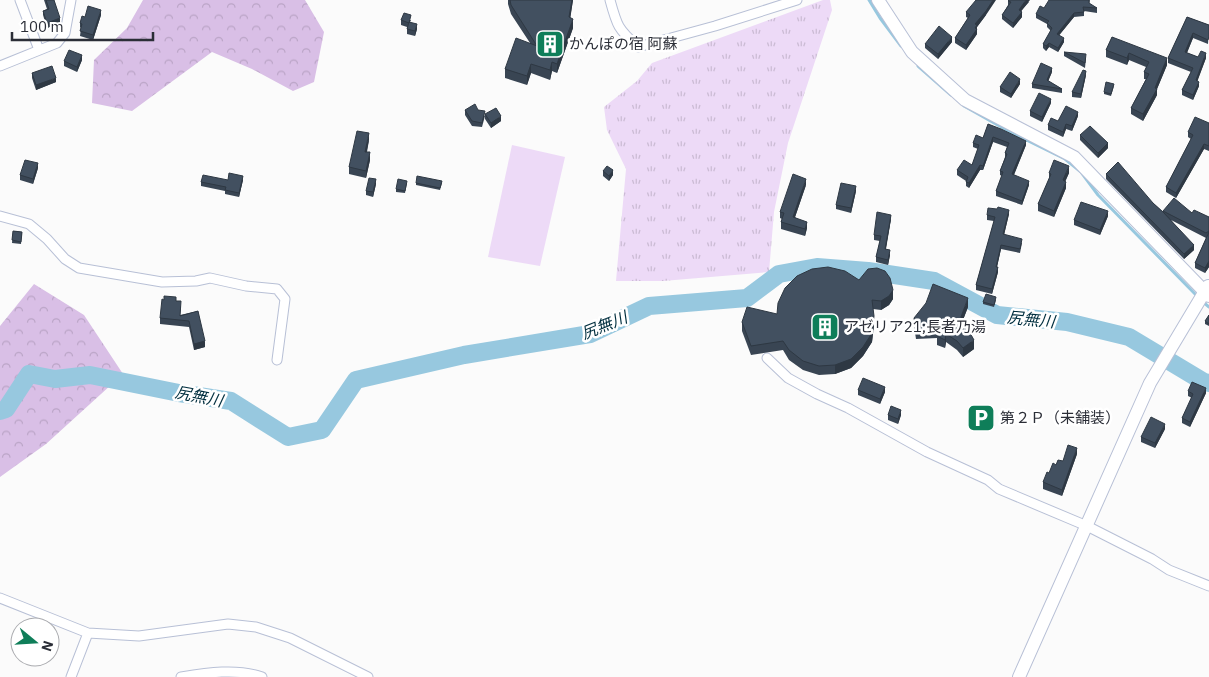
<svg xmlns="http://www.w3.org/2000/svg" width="1209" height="677" font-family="'IBM Plex Sans','Noto Sans JP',sans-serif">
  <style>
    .grass { fill: url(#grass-tufts) }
    .forest { fill: url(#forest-crowns) }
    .pitch { fill: #eddaf7 }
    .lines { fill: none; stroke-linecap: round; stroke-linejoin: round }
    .stream { stroke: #97c8df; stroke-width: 3 }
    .river { stroke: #97c8df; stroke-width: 18 }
    .street-casing { stroke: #b8c0d6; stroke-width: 11 }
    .secondary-casing { stroke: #b8c0d6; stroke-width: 14 }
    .street { stroke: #fff; stroke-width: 9 }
    .secondary { stroke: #fff; stroke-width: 12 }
    .wall { fill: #394553 }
    .shaded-wall { fill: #2e3843 }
    .building { fill: #425060; stroke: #2e3843 }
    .labels { text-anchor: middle; stroke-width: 5; stroke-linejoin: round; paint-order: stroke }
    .poi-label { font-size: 15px; fill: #2b2e37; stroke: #fff; text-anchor: start }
    .water-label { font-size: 16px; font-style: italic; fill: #012e3e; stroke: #fff }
  </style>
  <defs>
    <pattern id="grass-tufts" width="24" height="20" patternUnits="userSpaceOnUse" patternTransform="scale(1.25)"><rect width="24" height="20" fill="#eddaf7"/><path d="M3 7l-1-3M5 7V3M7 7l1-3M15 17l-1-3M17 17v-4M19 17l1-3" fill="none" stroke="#cbbbd4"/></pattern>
    <pattern id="forest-crowns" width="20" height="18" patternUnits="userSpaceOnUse" patternTransform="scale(1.25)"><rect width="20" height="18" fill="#d9bfe6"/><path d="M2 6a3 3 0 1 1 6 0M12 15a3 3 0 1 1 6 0" fill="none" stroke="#baa4c6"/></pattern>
  </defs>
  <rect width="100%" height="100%" fill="#fbfbfb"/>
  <path class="grass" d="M 823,0 L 830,0 L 832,10 L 788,143 L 774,212 L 769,272 L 663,281 L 616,281 L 626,169 L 607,130 L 604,107 L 637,81 L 652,63 Z"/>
  <path class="forest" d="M 143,0 L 305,0 L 324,32 L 314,82 L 293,91 L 252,69 L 212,52 L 132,111 L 92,103 L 94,60 L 127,28 Z
    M 34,284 L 84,315 L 123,374 L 46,444 L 0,477 L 0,326 Z"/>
  <path class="pitch" d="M 512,145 L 565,157 L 540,266 L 488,257 Z"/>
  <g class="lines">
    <path class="stream" d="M 869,0 L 880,18 L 901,46
      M 918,66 L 951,95
      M 964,106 L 1010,132 L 1065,159 L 1081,172 L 1098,195 L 1198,297
      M 1202,301 L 1209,307"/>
    <path class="river" d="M 0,411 L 6,409 L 29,374 L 55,379 L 90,375 L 179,393 L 231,401 L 288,437 L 322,430 L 356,380 L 464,355 L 590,334 L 649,306 L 747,298 L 779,274 L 817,267 L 868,271 L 934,281 L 997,315 L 1067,322 L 1129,337 L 1204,382 L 1209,383"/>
    <defs>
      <path id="street" d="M 20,0 L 39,50
        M 610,0 C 617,26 618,29 638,47 L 715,26 L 797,0
        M 0,66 L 57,43 L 65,33 L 71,0
        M 0,216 L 29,224 L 47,239 L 65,259 L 79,268 L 162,282 L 196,281 L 210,278 L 246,286 L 277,289 L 285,299 L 277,360
        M 767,358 L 788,378 L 817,394 L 848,408 L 927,452 L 988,480 L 999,489 L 1087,526 L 1152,559 L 1169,570 L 1209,586
        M 0,598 L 88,633 L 139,636 L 228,624 L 256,627 L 290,638 L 368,677
        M 71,677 L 88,633
        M 181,677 C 206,673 237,668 262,677"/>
      <path id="secondary" d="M 878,0 L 912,52 L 965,100 L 1074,157 L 1209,296
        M 1019,677 L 1150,383 L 1208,286"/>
    </defs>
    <use href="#street" class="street-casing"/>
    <use href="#secondary" class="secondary-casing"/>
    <use href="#street" class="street"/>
    <use href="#secondary" class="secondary"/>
  </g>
  <path class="wall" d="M 44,0 L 54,0 L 60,23 L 47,28 L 43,15 L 43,11 L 47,9 Z
    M 508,0 L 573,0 L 570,18 L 573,28 L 557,73 L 552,71 L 550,80 L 531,73 L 527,85 L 505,78 L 505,69 L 530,43 L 511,14 L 508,4 Z
    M 1090,0 L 1089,4 L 1097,8 L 1097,13 L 1084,11 L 1084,16 L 1074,17 L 1059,35 L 1064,42 L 1058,52 L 1049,47 L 1046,51 L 1043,48 L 1043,44 L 1051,31 L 1047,27 L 1047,24 L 1036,18 L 1036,14 L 1044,8 Z
    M 1008,1 L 1029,2 L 1021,11 L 1022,17 L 1013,28 L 1002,19 L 1002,15 L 1008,5 Z
    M 966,12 L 986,15 L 977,27 L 977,34 L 966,50 L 955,43 L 955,38 L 968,18 L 966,17 Z
    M 101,15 L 93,40 L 80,36 L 81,28 L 80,27 L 80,23 L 85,17 Z
    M 1187,17 L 1209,25 L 1208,44 L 1193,38 L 1187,53 L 1198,57 L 1206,58 L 1197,81 L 1199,86 L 1193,100 L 1182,95 L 1182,90 L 1191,72 L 1168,63 L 1168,58 Z
    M 401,20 L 411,20 L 410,22 L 417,29 L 415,36 L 407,34 L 407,27 L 401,25 Z
    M 1112,37 L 1167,65 L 1157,89 L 1157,95 L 1143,121 L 1131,114 L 1131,108 L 1146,79 L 1144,79 L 1144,72 L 1146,67 L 1129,60 L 1127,65 L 1106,57 L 1106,50 Z
    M 952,42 L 938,59 L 925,48 L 925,44 Z
    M 1064,52 L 1086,58 L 1085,68 L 1064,56 Z
    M 82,60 L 77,72 L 64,66 L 64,61 Z
    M 1052,72 L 1048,81 L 1062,89 L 1062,93 L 1032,88 L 1032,84 Z
    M 32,73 L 56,82 L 36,90 L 32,78 Z
    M 1086,75 L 1081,98 L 1072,97 L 1072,92 Z
    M 1020,84 L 1011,98 L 1000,92 L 1000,87 Z
    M 1114,86 L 1111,96 L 1104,94 L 1104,92 Z
    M 1051,103 L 1042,122 L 1030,116 L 1030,111 Z
    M 465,110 L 478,110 L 485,116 L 482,127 L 472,126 L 465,115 Z
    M 485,114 L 501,121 L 491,128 L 485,119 Z
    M 1078,116 L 1072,131 L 1066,129 L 1063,137 L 1048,130 L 1048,125 L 1058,121 Z
    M 1209,123 L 1209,151 L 1204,149 L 1176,198 L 1166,192 L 1166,187 L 1191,139 L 1188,137 L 1188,132 Z
    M 988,124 L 1026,145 L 1014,175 L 1029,185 L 1022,205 L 996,196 L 996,191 L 1002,176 L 1000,175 L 1000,171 L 1005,157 L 1005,153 L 1007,147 L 993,142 L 983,170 L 980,170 L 969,188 L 966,186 L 966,181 L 957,175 L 957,170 L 972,165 L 978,149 L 973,147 L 973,143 L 983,138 Z
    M 1080,135 L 1108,148 L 1098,158 L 1080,140 Z
    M 369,140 L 367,152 L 370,160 L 366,178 L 349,174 L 349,167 Z
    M 38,168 L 33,184 L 20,180 L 20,175 Z
    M 603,171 L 613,175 L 609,181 L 603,176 Z
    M 1049,173 L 1069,173 L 1065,181 L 1066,188 L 1054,217 L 1038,211 L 1038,204 L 1049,179 Z
    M 1106,174 L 1153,203 L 1163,212 L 1163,211 L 1192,213 L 1209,217 L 1209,267 L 1205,273 L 1195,268 L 1195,263 L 1206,238 L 1171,220 L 1194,250 L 1184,259 L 1106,179 Z
    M 228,180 L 243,180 L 239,197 L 225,194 L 225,191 L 201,186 L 201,182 Z
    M 407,183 L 405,193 L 396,192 L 396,189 Z
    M 416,183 L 442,183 L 440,190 L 416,185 Z
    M 376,184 L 373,197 L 366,195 L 366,191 Z
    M 806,185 L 795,217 L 807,228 L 805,236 L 781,229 L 781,222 L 782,219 L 780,218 L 780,212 Z
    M 856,191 L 851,213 L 836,209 L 836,205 Z
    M 1009,214 L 1004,235 L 1022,243 L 1020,253 L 1001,249 L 997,267 L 998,272 L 992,294 L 976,290 L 976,285 L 994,221 L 987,220 L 987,215 Z
    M 1108,216 L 1100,235 L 1074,225 L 1074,220 Z
    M 891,219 L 886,249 L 890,255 L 888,265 L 876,262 L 876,257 L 880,241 L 874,240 L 874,235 Z
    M 13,231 L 22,232 L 21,244 L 12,243 Z
    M 859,280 L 893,299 L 889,305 L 881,310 L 873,309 L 874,325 L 872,342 L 863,356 L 851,368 L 835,374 L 819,375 L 803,370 L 789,360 L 783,350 L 751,355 L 742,331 L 742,322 L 777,314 Z
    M 996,300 L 994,307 L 983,304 L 983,302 Z
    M 176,301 L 181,307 L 180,315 L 198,311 L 205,347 L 194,350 L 189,327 L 160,324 L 160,318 Z
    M 968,307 L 963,320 L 974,349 L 963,357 L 957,350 L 946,342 L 945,348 L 937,345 L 937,338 L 916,339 L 914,326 L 914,318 Z
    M 1209,315 L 1209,326 L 1205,324 L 1205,321 Z
    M 858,390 L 885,392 L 880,404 L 858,395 Z
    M 1188,391 L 1206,393 L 1190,427 L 1182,423 L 1182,418 L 1192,398 L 1188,396 Z
    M 888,415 L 901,415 L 898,424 L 888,420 Z
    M 1165,429 L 1155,448 L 1141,442 L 1141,437 Z
    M 1077,454 L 1062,496 L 1043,489 L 1043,482 L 1056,465 Z"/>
  <path class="shaded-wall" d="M 572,0 L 573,0 L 569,27 L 569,17 Z
    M 993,0 L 996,0 L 986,15 L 977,27 L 977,34 L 966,50 L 966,45 L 975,24 Z
    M 1026,0 L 1030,0 L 1019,14 L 1019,10 Z
    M 101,10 L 101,15 L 93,40 L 93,35 Z
    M 1022,12 L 1022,17 L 1013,28 L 1013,23 Z
    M 1074,13 L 1074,17 L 1057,38 L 1057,34 Z
    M 60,18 L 60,23 L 47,28 L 47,23 Z
    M 573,19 L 573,28 L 557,73 L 557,64 Z
    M 417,24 L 417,29 L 415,36 L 415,31 Z
    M 1193,33 L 1193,38 L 1185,57 L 1185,52 Z
    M 952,37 L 952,42 L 938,59 L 938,54 Z
    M 1064,38 L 1064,42 L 1058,52 L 1058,48 Z
    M 1049,43 L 1049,47 L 1046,51 L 1046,46 Z
    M 1129,53 L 1129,60 L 1127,65 L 1127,58 Z
    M 1206,53 L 1206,58 L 1196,85 L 1196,80 Z
    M 82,55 L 82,60 L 77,72 L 77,67 Z
    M 1167,58 L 1167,65 L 1157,89 L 1157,95 L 1143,121 L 1143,114 Z
    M 552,62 L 552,71 L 550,80 L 550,70 Z
    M 531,64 L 531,73 L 527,85 L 527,76 Z
    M 1052,68 L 1052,72 L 1047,84 L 1047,80 Z
    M 1086,71 L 1086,75 L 1081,98 L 1081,94 Z
    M 56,78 L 56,82 L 36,90 L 36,85 Z
    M 1020,79 L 1020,84 L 1011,98 L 1011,94 Z
    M 1199,82 L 1199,86 L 1193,100 L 1193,95 Z
    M 1051,99 L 1051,103 L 1042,122 L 1042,117 Z
    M 1078,112 L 1078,116 L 1072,131 L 1072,126 Z
    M 501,116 L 501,121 L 491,128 L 491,123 Z
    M 1066,124 L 1066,129 L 1063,137 L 1063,132 Z
    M 369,133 L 369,140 L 365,159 L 365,152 Z
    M 993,137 L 993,142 L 983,170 L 983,166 Z
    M 1026,141 L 1026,145 L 1012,179 L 1012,174 Z
    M 1108,143 L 1108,148 L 1098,158 L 1098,153 Z
    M 1204,144 L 1204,149 L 1176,198 L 1176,193 Z
    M 370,152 L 370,160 L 366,178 L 366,171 Z
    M 38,163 L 38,168 L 33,184 L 33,179 Z
    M 980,165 L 980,170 L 969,188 L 969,183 Z
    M 1069,166 L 1069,173 L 1063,187 L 1063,180 Z
    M 613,170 L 613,175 L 609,181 L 609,176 Z
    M 243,176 L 243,180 L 239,197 L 239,193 Z
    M 376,179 L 376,184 L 373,197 L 373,192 Z
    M 806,179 L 806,185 L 793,223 L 793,217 Z
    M 1029,181 L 1029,185 L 1022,205 L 1022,201 Z
    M 1066,182 L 1066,188 L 1054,217 L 1054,211 Z
    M 856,186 L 856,191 L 851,213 L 851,208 Z
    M 1009,210 L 1009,214 L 1003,239 L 1003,234 Z
    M 1108,211 L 1108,216 L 1100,235 L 1100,230 Z
    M 891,215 L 891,219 L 885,253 L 885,249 Z
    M 807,222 L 807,228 L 805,236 L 805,229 Z
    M 1001,245 L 1001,249 L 996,271 L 996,267 Z
    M 1194,245 L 1194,250 L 1184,259 L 1184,254 Z
    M 890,250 L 890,255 L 888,265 L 888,260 Z
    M 1209,261 L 1209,267 L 1205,273 L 1205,268 Z
    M 998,267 L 998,272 L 992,294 L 992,289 Z
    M 893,290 L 893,299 L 889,305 L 881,310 L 881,301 Z
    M 968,298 L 968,307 L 961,325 L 961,317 Z
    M 874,316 L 874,325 L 872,342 L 863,356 L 851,368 L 835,374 L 835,365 Z
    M 946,334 L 946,342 L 945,348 L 945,340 Z
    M 974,340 L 974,349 L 963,357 L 963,348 Z
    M 205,341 L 205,347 L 194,350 L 194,344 Z
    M 885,387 L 885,392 L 880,404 L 880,399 Z
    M 1206,388 L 1206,393 L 1190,427 L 1190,422 Z
    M 901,410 L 901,415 L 898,424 L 898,419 Z
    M 1165,424 L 1165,429 L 1155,448 L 1155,443 Z
    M 1077,448 L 1077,454 L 1062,496 L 1062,490 Z"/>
  <path class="building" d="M 46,0 L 54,0 L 60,18 L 47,23 L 43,11 L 49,9 Z
    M 510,0 L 572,0 L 569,17 L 573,19 L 557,64 L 552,62 L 550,70 L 531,64 L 527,76 L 505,69 L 516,38 L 537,46 L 511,5 Z
    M 976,0 L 993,0 L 986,11 L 975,24 L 977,25 L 975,28 L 977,29 L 966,45 L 955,38 L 970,15 L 966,12 Z
    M 1009,0 L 1026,0 L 1019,10 L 1022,12 L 1013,23 L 1002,15 L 1011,2 L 1008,1 Z
    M 1049,0 L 1089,0 L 1089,3 L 1097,8 L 1083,7 L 1084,12 L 1074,13 L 1057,34 L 1064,38 L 1058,48 L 1049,43 L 1046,46 L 1043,44 L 1052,28 L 1047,23 L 1049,21 L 1036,14 L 1040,6 L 1044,8 Z
    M 88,6 L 101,10 L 93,35 L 80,31 L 82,24 L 80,23 L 82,16 L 85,17 Z
    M 404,13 L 411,15 L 409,23 L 401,20 Z
    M 1187,17 L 1209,25 L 1209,36 L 1208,40 L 1193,33 L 1185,52 L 1198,57 L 1201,51 L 1206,53 L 1196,80 L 1199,82 L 1193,95 L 1182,90 L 1193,68 L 1168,58 Z
    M 409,22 L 417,24 L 415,31 L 407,29 Z
    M 939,26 L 952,37 L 938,54 L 925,44 Z
    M 1112,37 L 1167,58 L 1155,88 L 1157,89 L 1143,114 L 1131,108 L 1149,74 L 1144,72 L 1149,62 L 1129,53 L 1127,58 L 1106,50 Z
    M 69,50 L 82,55 L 77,67 L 64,61 Z
    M 1064,52 L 1086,54 L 1085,63 Z
    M 1041,63 L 1052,68 L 1047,80 L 1062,89 L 1032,84 Z
    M 52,66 L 56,78 L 36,85 L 32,73 Z
    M 1083,70 L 1086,71 L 1081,94 L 1072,92 Z
    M 1010,72 L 1020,79 L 1011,94 L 1000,87 Z
    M 1106,82 L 1114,84 L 1111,94 L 1104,92 Z
    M 1039,93 L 1051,99 L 1042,117 L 1030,111 Z
    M 475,104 L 478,110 L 485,111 L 482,123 L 472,121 L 465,110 Z
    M 1066,106 L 1078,112 L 1072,126 L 1066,124 L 1063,132 L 1048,125 L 1051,118 L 1058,121 Z
    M 496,108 L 501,116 L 491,123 L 485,114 Z
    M 1195,117 L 1209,123 L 1209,146 L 1204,144 L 1176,193 L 1166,187 L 1193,135 L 1188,132 Z
    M 988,124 L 1001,129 L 1026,141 L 1012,174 L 1029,181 L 1022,201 L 996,191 L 1003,172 L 1000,171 L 1007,154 L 1005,153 L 1009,143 L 993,137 L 983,166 L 980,165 L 969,183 L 966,182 L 968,177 L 957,170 L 964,160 L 972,165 L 979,145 L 973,143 L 976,135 L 983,138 Z
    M 1090,126 L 1108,143 L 1098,153 L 1080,135 Z
    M 357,131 L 369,133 L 365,152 L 370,152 L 366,171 L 349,167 Z
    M 25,160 L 38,163 L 33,179 L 20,175 Z
    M 1054,160 L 1069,166 L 1063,180 L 1066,182 L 1054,211 L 1038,204 L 1051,174 L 1049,173 Z
    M 1118,162 L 1153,203 L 1163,212 L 1194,245 L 1184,254 L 1106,174 Z
    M 607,166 L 613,170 L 609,176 L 603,171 Z
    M 229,173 L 243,176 L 239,193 L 225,190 L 226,187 L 201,182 L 203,175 L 228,180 Z
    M 793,174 L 806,179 L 793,217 L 807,222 L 805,229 L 781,222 L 784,213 L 780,212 Z
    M 417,176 L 442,181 L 440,188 L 416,183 Z
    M 369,178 L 376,179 L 373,192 L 366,191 Z
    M 398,179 L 407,181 L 405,191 L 396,189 Z
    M 841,183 L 856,186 L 851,208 L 836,205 Z
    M 1174,198 L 1192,213 L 1194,210 L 1209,217 L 1209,231 L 1206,233 L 1163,211 Z
    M 1081,202 L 1108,211 L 1100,230 L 1074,220 Z
    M 998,207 L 1009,210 L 1003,234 L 1022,239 L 1020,249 L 1001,245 L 996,267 L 998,267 L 992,289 L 976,285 L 995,217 L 987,215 L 988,208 L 997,209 Z
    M 877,212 L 891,215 L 885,249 L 890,250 L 888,260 L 876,257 L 881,236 L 874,235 Z
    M 13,231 L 22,232 L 21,242 L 12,240 Z
    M 1209,232 L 1209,261 L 1205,268 L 1195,263 Z
    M 828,267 L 845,271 L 859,280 L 868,269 L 877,268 L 885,271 L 890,278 L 893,290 L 889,296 L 881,301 L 872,300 L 874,316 L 872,333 L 863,347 L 851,359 L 835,365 L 819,366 L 803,361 L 789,350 L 783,341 L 751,346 L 742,322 L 747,307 L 777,314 L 778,303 L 785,288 L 797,276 L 812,269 Z
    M 933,284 L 968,298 L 961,317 L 974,340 L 963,348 L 957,341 L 946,334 L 945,340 L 937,336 L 939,329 L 916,330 L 914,318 L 926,303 Z
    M 986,294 L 996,297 L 994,305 L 983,302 Z
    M 164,296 L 176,297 L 176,301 L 181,301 L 180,316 L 198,311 L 205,341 L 194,344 L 189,321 L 160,318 L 162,299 L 164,300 Z
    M 1209,315 L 1209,324 L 1205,321 Z
    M 863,378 L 885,387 L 880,399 L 858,390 Z
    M 1192,382 L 1206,388 L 1190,422 L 1182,418 L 1193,394 L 1188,391 Z
    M 891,406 L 901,410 L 898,419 L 888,415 Z
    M 1151,417 L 1165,424 L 1155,443 L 1141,437 Z
    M 1068,445 L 1077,448 L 1062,490 L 1043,482 L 1047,472 L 1049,473 L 1053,463 L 1056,465 L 1058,460 L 1063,461 Z"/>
  <defs>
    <symbol id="building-square" viewBox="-11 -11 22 22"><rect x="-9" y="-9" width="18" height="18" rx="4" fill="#0f7e59" stroke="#fff"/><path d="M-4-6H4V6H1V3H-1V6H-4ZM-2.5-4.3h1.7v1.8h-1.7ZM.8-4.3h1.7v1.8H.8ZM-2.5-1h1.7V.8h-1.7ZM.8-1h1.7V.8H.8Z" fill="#fff"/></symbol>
    <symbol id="parking-square" viewBox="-11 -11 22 22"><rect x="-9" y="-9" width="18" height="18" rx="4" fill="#0f7e59" stroke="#fff"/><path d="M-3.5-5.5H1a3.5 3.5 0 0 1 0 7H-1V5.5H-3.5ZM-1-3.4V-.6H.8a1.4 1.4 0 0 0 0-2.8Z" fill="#fff"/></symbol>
  </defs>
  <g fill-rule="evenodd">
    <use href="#building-square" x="534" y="28" width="32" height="32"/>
    <use href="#building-square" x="809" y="311" width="32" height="32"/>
    <use href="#parking-square" x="965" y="402" width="32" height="32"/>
  </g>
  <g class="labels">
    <g class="poi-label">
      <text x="569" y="49">かんぽの宿 阿蘇</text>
      <text x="844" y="332">アゼリア21;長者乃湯</text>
      <text x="1000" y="423">第２Ｐ（未舗装）</text>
    </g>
    <g class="water-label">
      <text transform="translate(1031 319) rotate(6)" y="6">尻無川</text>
      <text transform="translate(604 325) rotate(-22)" y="6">尻無川</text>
      <text transform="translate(199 396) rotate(11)" y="6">尻無川</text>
    </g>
  </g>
  <g transform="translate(35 642) rotate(108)"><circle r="24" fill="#ffffff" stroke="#aaabaf"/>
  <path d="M0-4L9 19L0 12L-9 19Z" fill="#0f7e59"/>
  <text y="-8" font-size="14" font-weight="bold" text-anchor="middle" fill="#2b2e37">N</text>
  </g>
  <path d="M12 32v8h141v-8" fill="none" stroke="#2b2e37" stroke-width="2.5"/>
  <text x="20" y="32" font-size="15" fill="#2b2e37" stroke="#ffffff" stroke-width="4" paint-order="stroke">100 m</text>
</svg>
